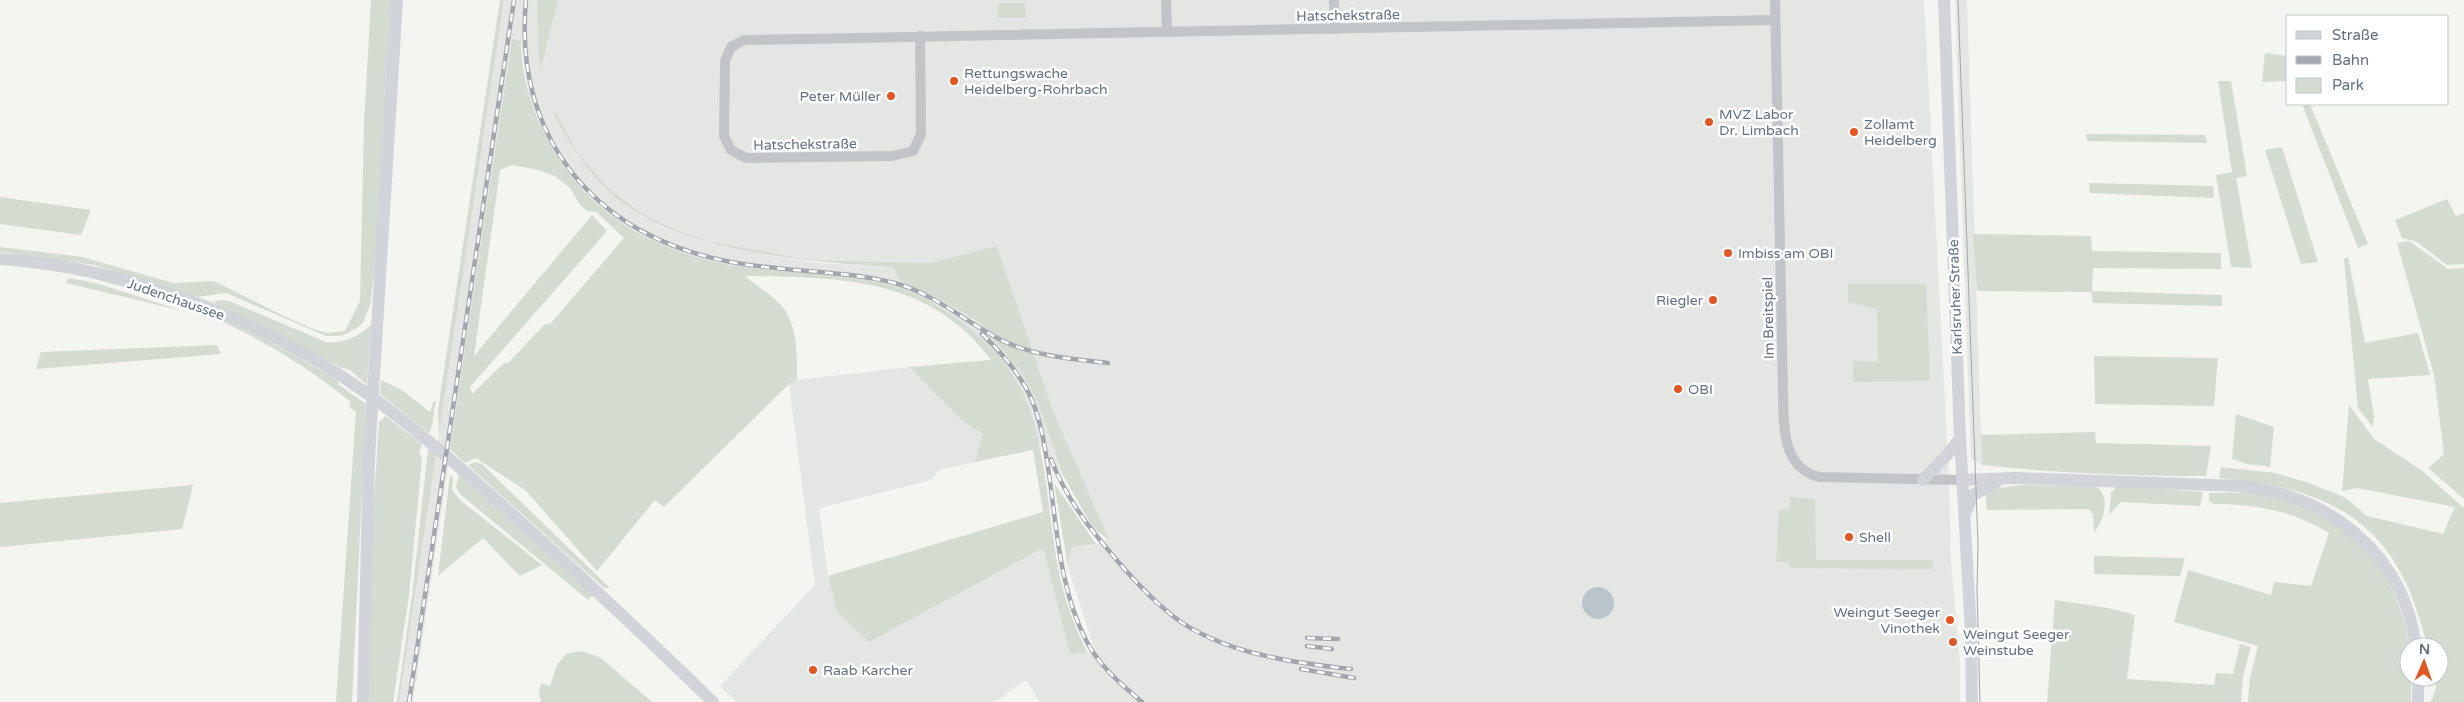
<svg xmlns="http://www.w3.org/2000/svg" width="2464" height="702" font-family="'Varela Round',sans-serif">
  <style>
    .built { fill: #e4e6e4 }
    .green { fill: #d4dbd1; fill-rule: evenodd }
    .water { fill: #bac5cb }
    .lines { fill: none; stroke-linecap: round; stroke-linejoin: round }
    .minor { stroke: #c1c5c8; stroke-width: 10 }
    .major { stroke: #d1d5da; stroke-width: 12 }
    .tram { stroke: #a2a7ad; stroke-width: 1 }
    .rail-casing { stroke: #a2a7ad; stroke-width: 4.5 }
    .rail { stroke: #fff; stroke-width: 2.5; stroke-dasharray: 8; stroke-linecap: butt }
    .poi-dot { fill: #e45620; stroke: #fff; stroke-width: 2 }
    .labels { text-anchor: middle; stroke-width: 5; stroke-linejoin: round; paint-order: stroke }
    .street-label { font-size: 14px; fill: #637281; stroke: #fff }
    .poi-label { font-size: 14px; fill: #637281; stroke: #fff; text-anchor: start }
  </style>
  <rect width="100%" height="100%" fill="#f4f4f0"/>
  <path class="built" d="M 504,0 L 537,0 L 538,47 L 542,68 L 558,0 L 1924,0 L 1949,479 L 1951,562 L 1960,662 L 1960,702 L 1040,702 L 1026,680 L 994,702 L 737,702 L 720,686 L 815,585 L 789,384 L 797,380 L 909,367 L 961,420 L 983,434 L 975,462 L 940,470 L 931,480 L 819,508 L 828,576 L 837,610 L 869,642 L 1043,548 L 1070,653 L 1095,651 L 1068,567 L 1071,547 L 1096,544 L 1108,539 L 1052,408 L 997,246 L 930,263 L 810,260 L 708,241 L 686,234 L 644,215 L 608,188 L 592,172 L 566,134 L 556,113 L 554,114 L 576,154 L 606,189 L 643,217 L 664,228 L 708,243 L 772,256 L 817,263 L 893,267 L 901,282 L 945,302 L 980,323 L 1021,372 L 1038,403 L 1063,475 L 1041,448 L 1028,408 L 1012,371 L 945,308 L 917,295 L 875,281 L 749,268 L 703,259 L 656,243 L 613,217 L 577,183 L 549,142 L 529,96 L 521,41 L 512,39 L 413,702 L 399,702 Z
    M 1955,0 L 1967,0 L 1982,465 L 1971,458 Z"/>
  <path class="green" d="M 371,0 L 391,0 L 376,260 L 370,305 L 363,323 L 357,328 L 341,336 L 326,336 L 226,293 L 198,297 L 94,265 L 0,252 L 0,247 L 82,257 L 174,283 L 214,281 L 286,317 L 311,328 L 327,333 L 345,331 L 360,301 L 364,123 Z
    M 500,0 L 504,0 L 439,434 L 438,410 Z
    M 537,0 L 558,0 L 541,70 L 538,47 Z
    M 998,3 L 1025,3 L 1026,18 L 998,18 Z
    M 512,39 L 521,41 C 521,82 536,122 557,156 C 604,231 684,263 769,270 C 812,274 858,275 900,288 C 938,301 969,325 996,353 C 1050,410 1044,505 1060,577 C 1066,603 1075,628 1087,652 L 1070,654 L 1043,548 L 869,642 L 837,611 L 828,576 L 1043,512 L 1033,450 L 975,462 L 983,434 L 961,420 L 909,367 L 991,360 C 930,277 839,277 745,276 C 757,287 774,295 784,309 C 798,329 797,356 797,380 L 789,384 L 664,507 L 655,500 L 597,571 L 525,490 L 476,458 L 465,463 L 450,449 ZM 512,165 L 534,169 L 555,176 L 570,188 L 580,205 L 587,211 L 596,212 L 624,238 L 551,323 L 544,325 L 508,363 L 504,363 L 472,394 L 470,387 L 607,231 L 592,215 L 474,356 L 500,170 Z
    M 2265,53 L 2288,56 L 2288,81 L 2262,82 Z
    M 2218,81 L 2231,81 L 2247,176 L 2236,178 L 2252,268 L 2231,267 L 2216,175 L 2232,172 Z
    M 2302,104 L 2310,104 L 2368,244 L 2358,248 Z
    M 556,113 L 578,153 L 608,188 L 644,215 L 686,234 L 708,241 L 810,260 L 930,263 L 997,246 L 1052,408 L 1109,540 L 1093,528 L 1063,475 L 1038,403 L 1021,372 L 980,323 L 945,302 L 901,282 L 893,267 C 845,264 799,261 753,252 C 655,234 599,205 554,114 Z
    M 2086,134 L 2205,135 L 2207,143 L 2087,141 Z
    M 2282,147 L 2318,262 L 2319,262 L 2301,264 L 2265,150 Z
    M 2089,183 L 2213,186 L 2214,198 L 2090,193 Z
    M 0,197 L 91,210 L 81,235 L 0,224 Z
    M 2447,199 L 2456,216 L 2464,213 L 2464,264 L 2447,265 L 2417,242 L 2402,238 L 2395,220 Z
    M 1973,234 L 2091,236 L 2092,251 L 2221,253 L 2221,269 L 2093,268 L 2092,291 L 2222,295 L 2222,306 L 2093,303 L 2091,292 L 1977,291 Z
    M 2409,241 L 2448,269 L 2464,268 L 2464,499 L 2428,468 L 2444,454 L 2434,375 L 2397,243 Z
    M 2348,257 L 2365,343 L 2418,333 L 2430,375 L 2368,379 L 2374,417 L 2373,427 L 2358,408 L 2344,259 Z
    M 68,278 L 96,283 L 183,311 L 66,283 Z
    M 90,278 C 175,289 266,337 338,381 L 338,384 L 366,404 L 352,702 L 336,702 L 356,412 L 349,407 L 351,402 C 307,366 256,336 204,313 C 168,298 128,288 90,278 Z
    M 1848,284 L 1926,284 L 1930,381 L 1853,382 L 1853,361 L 1878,362 L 1877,309 L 1848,302 Z
    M 222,300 L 229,301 L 326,342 C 344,344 357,337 371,325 L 367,385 L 350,370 L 340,367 L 271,329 L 212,302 Z
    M 217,345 L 221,354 L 36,369 L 41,352 Z
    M 2094,356 L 2218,358 L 2214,406 L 2095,404 Z
    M 381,380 L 402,390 L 430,412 L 433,403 L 437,400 C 432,411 435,422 429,433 L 380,394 Z
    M 2349,405 L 2374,439 L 2421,470 L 2464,508 L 2464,702 L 2431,702 L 2436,688 L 2435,677 L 2439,677 L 2439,647 L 2428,647 C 2421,624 2414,597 2402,575 C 2364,502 2295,485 2219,478 L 2221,467 L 2275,473 L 2306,482 L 2346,498 L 2367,516 L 2443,534 L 2455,507 L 2357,488 L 2342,491 Z
    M 2236,414 L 2274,427 L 2270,467 L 2247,464 L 2232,459 Z
    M 385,416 L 422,444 L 419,454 L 422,458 L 409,595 L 393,702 L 369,702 L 372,530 L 379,422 Z
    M 2095,432 L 2096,443 L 2211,446 L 2206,476 C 2132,476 2056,473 1982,465 L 1981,435 Z
    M 428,449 L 436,455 L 399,702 L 397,702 L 412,596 Z
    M 475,462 L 482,464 L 610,588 L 604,588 L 468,465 Z
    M 450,475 L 453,478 L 452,490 L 460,500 L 542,565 L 520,576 L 483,538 L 438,576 Z
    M 459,475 L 472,486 L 593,595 L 588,600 L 460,494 L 456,487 Z
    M 1054,483 L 1096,544 L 1071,547 L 1068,567 Z
    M 193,485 L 182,529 L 0,547 L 0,503 Z
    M 2020,485 L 2095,486 C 2112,497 2104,519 2094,533 L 2093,514 L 2089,509 L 1987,510 L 1985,490 Z
    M 2117,486 L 2203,492 L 2200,506 L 2121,502 L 2109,515 L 2111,493 Z
    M 2209,493 C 2235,493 2265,491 2289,500 C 2348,521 2389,563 2405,624 C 2412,648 2411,678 2411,702 L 2248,702 L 2250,678 L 2258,646 L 2174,622 L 2188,570 L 2271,595 L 2274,582 L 2311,586 L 2329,533 C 2293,511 2256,504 2214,504 L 2209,501 Z
    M 1790,497 L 1815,499 L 1816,560 L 1932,560 L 1933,569 L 1790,568 L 1788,562 L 1776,562 L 1779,510 L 1789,509 Z
    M 2094,556 L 2185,558 L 2180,576 L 2177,576 L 2094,574 Z
    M 2055,600 L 2108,608 L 2135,615 L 2127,679 L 2214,685 L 2216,673 L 2233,674 L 2240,644 L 2251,647 L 2243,676 L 2241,702 L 2047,702 Z
    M 582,651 L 601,658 L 652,702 L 541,702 L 539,694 L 541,683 L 550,686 L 557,665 L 566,654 Z"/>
  <path class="water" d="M1582 603a16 16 0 1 1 32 0a16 16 0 1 1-32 0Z"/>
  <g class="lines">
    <path class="minor" d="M 1166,0 L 1167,32
      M 1334,0 L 1335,29
      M 1775,0 L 1783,393 C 1784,425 1781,467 1819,477 L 1962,480
      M 920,36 L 921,134 L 913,151 L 892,156 L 746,158 L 731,150 L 724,136 L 725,61 L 731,47 L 744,40 L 914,37 L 953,36 L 1775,20"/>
    <path class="major" d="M 1944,0 L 1960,438 L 1971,633 L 1972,702
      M 0,259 C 129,268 260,318 365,392 C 425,435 479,484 534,534 C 595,589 654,645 713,702
      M 1923,480 L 1948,454 L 1960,438
      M 1962,480 L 2015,478 L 2241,486 C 2331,496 2404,554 2416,647
      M 1966,512 L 1973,495 L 1998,481
      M 2418,677 L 2418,702
      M 363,702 L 369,458 L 397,0"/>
    <path class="tram" d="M 1958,0 L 1978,544 L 1977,591 L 1980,702"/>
    <defs>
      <path id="rail" d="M 526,0 C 513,137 594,235 726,261 C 783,273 842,269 898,284 C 935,295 965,321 999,339 C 1032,356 1071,359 1108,363
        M 982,334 C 1002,353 1021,375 1032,400 C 1042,424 1045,449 1049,474 C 1057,530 1060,590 1086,640 C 1099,666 1121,684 1142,702
        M 1051,459 C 1065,495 1085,523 1110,552 C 1129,575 1150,598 1174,617 C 1221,653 1294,663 1351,669
        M 1307,638 L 1338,639
        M 1307,646 L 1332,649
        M 1301,669 L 1354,678
        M 409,702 L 514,0"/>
    </defs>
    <use href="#rail" class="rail-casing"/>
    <use href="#rail" class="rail"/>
  </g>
  <g class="poi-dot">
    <circle cx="954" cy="81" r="5"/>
    <circle cx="891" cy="96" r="5"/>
    <circle cx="1709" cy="122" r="5"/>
    <circle cx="1854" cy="132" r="5"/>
    <circle cx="1728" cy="253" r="5"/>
    <circle cx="1713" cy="300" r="5"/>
    <circle cx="1678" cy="389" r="5"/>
    <circle cx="1849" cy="537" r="5"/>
    <circle cx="1950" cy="620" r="5"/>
    <circle cx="1953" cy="642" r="5"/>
    <circle cx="813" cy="670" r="5"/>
  </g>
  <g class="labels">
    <g class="street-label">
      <text transform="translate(1348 15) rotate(-1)" y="5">Hatschekstraße</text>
      <text transform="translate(805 144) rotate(-1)" y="5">Hatschekstraße</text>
      <text transform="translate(1955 297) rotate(-92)" y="5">Karlsruher Straße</text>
      <text transform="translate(176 299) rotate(19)" y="5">Judenchaussee</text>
      <text transform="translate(1768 318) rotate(-91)" y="5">Im Breitspiel</text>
    </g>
    <g class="poi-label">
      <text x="964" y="78">Rettungswache<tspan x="964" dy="16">Heidelberg-Rohrbach</tspan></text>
      <text x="881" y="101" text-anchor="end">Peter Müller</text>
      <text x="1719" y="119">MVZ Labor<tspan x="1719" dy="16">Dr. Limbach</tspan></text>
      <text x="1864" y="129">Zollamt<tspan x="1864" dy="16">Heidelberg</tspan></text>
      <text x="1738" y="258">Imbiss am OBI</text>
      <text x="1703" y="305" text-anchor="end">Riegler</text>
      <text x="1688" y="394">OBI</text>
      <text x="1859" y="542">Shell</text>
      <text x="1940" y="617" text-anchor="end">Weingut Seeger<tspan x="1940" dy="16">Vinothek</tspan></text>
      <text x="1963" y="639">Weingut Seeger<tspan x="1963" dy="16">Weinstube</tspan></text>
      <text x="823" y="675">Raab Karcher</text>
    </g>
  </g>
  <rect x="2286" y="15" width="162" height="90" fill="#ffffff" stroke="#c1c7cd"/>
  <rect x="2296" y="31" width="25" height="8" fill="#d1d5da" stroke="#c1c7cd"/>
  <text x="2332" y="40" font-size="15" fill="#637281">Straße</text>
  <rect x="2296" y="56" width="25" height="8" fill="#a2a7ad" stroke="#c1c7cd"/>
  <text x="2332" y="65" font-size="15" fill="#637281">Bahn</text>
  <rect x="2296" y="78" width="25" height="15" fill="#d4dbd1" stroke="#c1c7cd"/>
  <text x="2332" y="90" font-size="15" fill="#637281">Park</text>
  <g transform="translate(2424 662) rotate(2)"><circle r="24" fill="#ffffff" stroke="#c1c7cd"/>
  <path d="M0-4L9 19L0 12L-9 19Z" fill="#e45620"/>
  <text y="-8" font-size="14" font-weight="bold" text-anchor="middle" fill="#637281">N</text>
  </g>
</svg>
